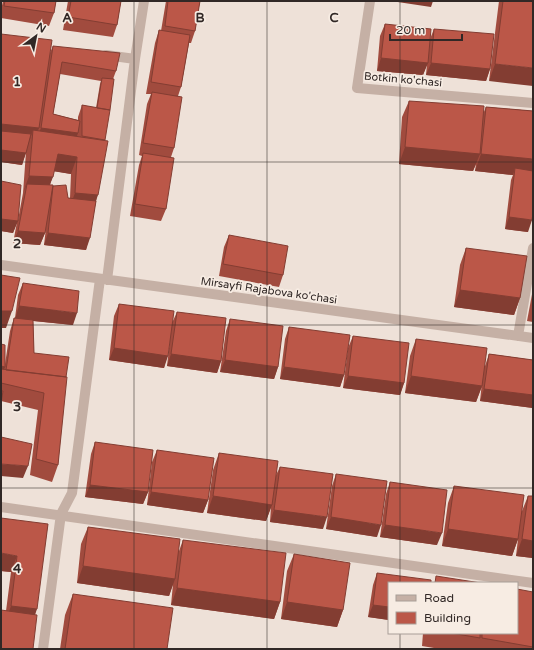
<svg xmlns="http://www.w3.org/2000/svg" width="534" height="650" font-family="'Varela Round',sans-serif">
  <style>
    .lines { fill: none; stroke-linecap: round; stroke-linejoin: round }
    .minor { stroke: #c5b0a5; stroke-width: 10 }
    .wall { fill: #a14b3e; fill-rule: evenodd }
    .shaded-wall { fill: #833d32 }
    .building { fill: #bb5748; stroke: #833d32 }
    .grid { fill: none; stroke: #312826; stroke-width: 1; stroke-opacity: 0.55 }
    .labels { text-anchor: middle; stroke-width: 3.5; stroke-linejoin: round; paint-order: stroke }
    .street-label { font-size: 11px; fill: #312826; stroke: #f7ece3 }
    .grid-label { font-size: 13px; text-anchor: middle; font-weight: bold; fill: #312826; stroke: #f7ece3; stroke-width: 3.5; stroke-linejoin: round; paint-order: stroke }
  </style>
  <rect width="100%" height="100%" fill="#eee1d8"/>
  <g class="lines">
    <path class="minor" d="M 370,1 L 357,88 L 533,103
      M 106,55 L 135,59
      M 1,265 L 533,338
      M 107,280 L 135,59 L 144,1
      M 518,336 L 533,248
      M 1,507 L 533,583
      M 43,649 L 61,514 L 72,493 L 100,279"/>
  </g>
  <path class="wall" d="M 3,1 L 56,1 L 54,13 L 49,26 L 1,18 L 1,10 Z
    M 68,1 L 121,1 L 117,25 L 113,37 L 63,30 Z
    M 166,1 L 200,1 L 195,31 L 191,43 L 189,43 L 181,87 L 178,96 L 174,148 L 171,157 L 166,209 L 161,221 L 130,216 L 139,165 L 142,156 L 139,155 L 147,104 L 151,94 L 146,94 L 155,43 L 159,30 L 161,31 Z
    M 499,1 L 533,1 L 489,81 Z
    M 385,24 L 430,39 L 434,29 L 490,69 L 486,81 L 426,75 L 427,64 L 423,75 L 377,71 L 380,36 Z
    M 1,34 L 49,55 L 53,46 L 116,71 L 113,79 L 96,202 L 86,250 L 44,245 L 46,228 L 45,233 L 40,245 L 13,243 L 17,222 L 13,233 L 1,231 L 1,181 L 18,220 L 23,193 L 26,152 L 22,165 L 1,162 ZM 60,74 L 101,81 L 100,84 L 96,108 L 82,105 L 78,117 L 78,120 L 53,114 ZM 54,171 L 71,174 L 70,198 L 68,198 L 53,186 L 52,189 L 50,185 Z
    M 409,101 L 483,114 L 486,107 L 533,111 L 528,232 L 505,229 L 511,180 L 513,175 L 475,171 L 476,164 L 473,171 L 399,164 L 402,117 Z
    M 229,235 L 283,275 L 279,287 L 219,276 L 224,247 Z
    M 466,248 L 520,298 L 514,315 L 454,307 L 460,265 Z
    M 23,283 L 73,325 L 33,321 L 34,353 L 66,377 L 58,465 L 52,482 L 30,475 L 38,410 L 1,401 L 1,403 L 1,344 L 5,364 L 10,331 L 14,318 L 15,318 L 18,295 Z
    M 533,289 L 533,322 L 527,321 Z
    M 119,304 L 172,323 L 177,312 L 221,361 L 217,373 L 167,366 L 170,340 L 164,368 L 109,360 L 114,316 Z
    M 230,319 L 278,367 L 274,379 L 220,372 L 226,331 Z
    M 289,327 L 344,375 L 340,387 L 280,379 L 285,339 Z
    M 353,336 L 404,383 L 400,395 L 343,388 L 348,348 Z
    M 416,339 L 485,366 L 489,354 L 533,360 L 533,408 L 480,401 L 482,382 L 482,386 L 476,402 L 405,393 L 410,356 Z
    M 95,442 L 148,492 L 143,504 L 85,497 L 91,454 Z
    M 157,450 L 208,500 L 203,513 L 147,505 L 152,462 Z
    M 219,453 L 276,475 L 280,467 L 323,529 L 270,522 L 271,507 L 266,521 L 207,513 L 213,470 Z
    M 336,474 L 377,537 L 326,529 L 332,486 Z
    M 390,482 L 437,545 L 380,537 L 386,494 Z
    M 454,486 L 522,511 L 528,496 L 533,558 L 516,556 L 518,539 L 512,556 L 442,546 L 448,503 Z
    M 48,524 L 35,615 L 6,611 L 11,572 L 1,571 Z
    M 88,527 L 179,551 L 183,540 L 280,602 L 274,619 L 171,605 L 173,584 L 169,596 L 77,583 L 81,544 Z
    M 294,554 L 343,610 L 337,627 L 281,619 L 287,571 Z
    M 377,573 L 389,583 L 389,620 L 368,617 L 373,585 Z
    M 533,592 L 533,649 L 476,649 L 477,645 L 476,649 L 440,649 L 422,646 L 423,633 L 517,633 Z
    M 73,594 L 167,649 L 60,649 L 65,615 Z"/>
  <path class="shaded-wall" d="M 391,1 L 433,1 L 431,7 Z
    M 381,58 L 428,63 L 423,75 L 377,71 Z
    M 431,63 L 490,69 L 486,81 L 426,75 Z
    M 495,64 L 533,68 L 533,86 L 489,81 Z
    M 1,124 L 39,128 L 32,145 L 33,130 L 28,145 L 1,142 Z
    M 41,128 L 78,133 L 74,145 L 36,140 Z
    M 405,147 L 480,154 L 473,171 L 399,164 Z
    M 1,150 L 26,153 L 22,165 L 1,162 Z
    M 58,154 L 77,157 L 71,174 L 52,171 Z
    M 481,154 L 533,159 L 533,177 L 515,168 L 513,175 L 475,171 Z
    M 29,176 L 53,177 L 46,194 L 27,184 L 23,193 Z
    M 75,193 L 98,195 L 92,212 L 69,209 Z
    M 509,217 L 532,220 L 528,232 L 505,229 Z
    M 1,219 L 18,221 L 13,233 L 1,231 Z
    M 18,231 L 45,233 L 40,245 L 13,243 Z
    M 48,233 L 90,238 L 86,250 L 44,245 Z
    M 460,290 L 520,298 L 514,315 L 454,307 Z
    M 19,306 L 77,313 L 73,325 L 15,319 Z
    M 1,311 L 12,311 L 6,328 L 1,328 Z
    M 114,348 L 168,356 L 164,368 L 109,360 Z
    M 171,354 L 221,361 L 217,373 L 167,366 Z
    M 225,360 L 278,367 L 274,379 L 220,372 Z
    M 1,366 L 5,367 L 1,377 Z
    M 284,367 L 344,375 L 340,387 L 280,379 Z
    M 348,376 L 404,383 L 400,395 L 343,388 Z
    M 411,376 L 482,386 L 476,402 L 405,393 Z
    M 484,389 L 533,395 L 533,408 L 480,401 Z
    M 1,464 L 28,466 L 23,478 L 1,476 Z
    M 90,485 L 148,492 L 143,504 L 85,497 Z
    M 151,492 L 208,500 L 203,513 L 147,505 Z
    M 213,496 L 272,505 L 266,521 L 207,513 Z
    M 274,510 L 327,517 L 323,529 L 270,522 Z
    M 331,517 L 381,525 L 377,537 L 326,529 Z
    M 385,525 L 442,533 L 437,545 L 380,537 Z
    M 448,529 L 518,539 L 512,556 L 442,546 Z
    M 522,539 L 533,541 L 533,558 L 516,556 Z
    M 1,553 L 17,556 L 11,572 L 1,571 Z
    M 83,566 L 175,579 L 169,596 L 77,583 Z
    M 177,588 L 280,602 L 274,619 L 171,605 Z
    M 287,602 L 343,610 L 337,627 L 281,619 Z
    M 373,605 L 389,607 L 389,620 L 368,617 Z
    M 11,606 L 37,609 L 31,626 L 5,623 Z"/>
  <path class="building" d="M 5,1 L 56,1 L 54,13 L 4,6 Z
    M 71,1 L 121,1 L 117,25 L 68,17 Z
    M 168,1 L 200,1 L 195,31 L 165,26 Z
    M 503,1 L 533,1 L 533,68 L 495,64 Z
    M 385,24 L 431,29 L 428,63 L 381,58 Z
    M 434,29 L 494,34 L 490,69 L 431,63 Z
    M 159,30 L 190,35 L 181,87 L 151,82 Z
    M 1,34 L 52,40 L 39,128 L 1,124 Z
    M 53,46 L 120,53 L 116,71 L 62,62 L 53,114 L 80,121 L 78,133 L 41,128 Z
    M 102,78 L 114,79 L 110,110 L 97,108 Z
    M 152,92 L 182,97 L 174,148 L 143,143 Z
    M 409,101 L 484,106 L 480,154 L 405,147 Z
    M 82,105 L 110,110 L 105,140 L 82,136 Z
    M 486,107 L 533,111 L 533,159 L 481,154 Z
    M 33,130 L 108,141 L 98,195 L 75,193 L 77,157 L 58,154 L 53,177 L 29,176 Z
    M 1,131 L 31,134 L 26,153 L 1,150 Z
    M 143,153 L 174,158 L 166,209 L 135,204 Z
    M 515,168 L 533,171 L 533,213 L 532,220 L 509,217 Z
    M 1,181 L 21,185 L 18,221 L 1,219 Z
    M 27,184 L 53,185 L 45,233 L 18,231 Z
    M 66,185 L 68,198 L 96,201 L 90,238 L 48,233 L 53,186 Z
    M 229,235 L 288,246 L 283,275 L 223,264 Z
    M 466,248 L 527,256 L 520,298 L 460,290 Z
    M 1,275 L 20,278 L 12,311 L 1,311 Z
    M 23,283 L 79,291 L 77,313 L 19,306 Z
    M 119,304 L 174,311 L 168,356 L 114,348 Z
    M 177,312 L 226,318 L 221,361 L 171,354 Z
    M 14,318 L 33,320 L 34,353 L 69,357 L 66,377 L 6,370 Z
    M 230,319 L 283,326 L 278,367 L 225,360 Z
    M 289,327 L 350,335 L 344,375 L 284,367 Z
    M 353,336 L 409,343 L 404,383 L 348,376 Z
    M 416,339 L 487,348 L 482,386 L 411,376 Z
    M 1,344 L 5,345 L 5,367 L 1,366 Z
    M 489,354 L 533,360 L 533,395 L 484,389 Z
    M 1,369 L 67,377 L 58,465 L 36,459 L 44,393 L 1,383 Z
    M 1,391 L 3,391 L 1,403 Z
    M 1,437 L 32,444 L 28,466 L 1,464 Z
    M 95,442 L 153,450 L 148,492 L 90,485 Z
    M 157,450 L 214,458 L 208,500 L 151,492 Z
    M 219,453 L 278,461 L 272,505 L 213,496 Z
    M 280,467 L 333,474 L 327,517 L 274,510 Z
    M 336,474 L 387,481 L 381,525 L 331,517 Z
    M 390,482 L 447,490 L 442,533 L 385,525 Z
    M 454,486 L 524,495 L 518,539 L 448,529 Z
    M 528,496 L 533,496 L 533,541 L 522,539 Z
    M 1,518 L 48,524 L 37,609 L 11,606 L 17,556 L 1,553 Z
    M 88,527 L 180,539 L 175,579 L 83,566 Z
    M 183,540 L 286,553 L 280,602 L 177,588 Z
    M 294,554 L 350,563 L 343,610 L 287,602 Z
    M 377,573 L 431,580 L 431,583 L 389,583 L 389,607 L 373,605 Z
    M 436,576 L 481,583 L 435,583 Z
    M 517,589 L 533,592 L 533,647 L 482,638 L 482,633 L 517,633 Z
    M 73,594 L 173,608 L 167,649 L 65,649 Z
    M 1,610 L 37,615 L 33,649 L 1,649 Z
    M 451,633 L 480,633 L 480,638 Z"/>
  <path class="grid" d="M 134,1 L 134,649M 267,1 L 267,649M 400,1 L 400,583M 1,162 L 533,162M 1,325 L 533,325M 1,488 L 533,488M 400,633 L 400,649"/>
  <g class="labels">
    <g class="street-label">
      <text transform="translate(403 79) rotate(5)" y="4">Botkin ko'chasi</text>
      <text transform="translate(269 290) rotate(8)" y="4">Mirsayfi Rajabova ko'chasi</text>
    </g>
  </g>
  <g class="grid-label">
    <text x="67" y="22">A</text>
    <text x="200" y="22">B</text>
    <text x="334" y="22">C</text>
    <text x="17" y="86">1</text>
    <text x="17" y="248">2</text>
    <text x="17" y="411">3</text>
    <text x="17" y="573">4</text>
  </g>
  <rect width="534" height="650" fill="none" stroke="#312826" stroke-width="4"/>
  <rect x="388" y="582" width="130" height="52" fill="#f7ece3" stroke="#a89e97"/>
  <rect x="396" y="595" width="20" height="6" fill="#c5b0a5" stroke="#a89e97"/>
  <text x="424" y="602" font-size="12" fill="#312826">Road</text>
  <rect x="396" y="612" width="20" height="12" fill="#bb5748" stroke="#a89e97"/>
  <text x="424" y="622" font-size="12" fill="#312826">Building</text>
  <g transform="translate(36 36) rotate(32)" stroke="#f7ece3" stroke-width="3" paint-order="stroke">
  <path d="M0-3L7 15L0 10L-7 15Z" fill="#312826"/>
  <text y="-6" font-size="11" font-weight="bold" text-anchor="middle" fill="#312826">N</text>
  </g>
  <path d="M390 34v6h72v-6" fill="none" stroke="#312826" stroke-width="2"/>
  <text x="396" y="34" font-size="12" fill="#312826" stroke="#f7ece3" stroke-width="3" paint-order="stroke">20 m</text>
</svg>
